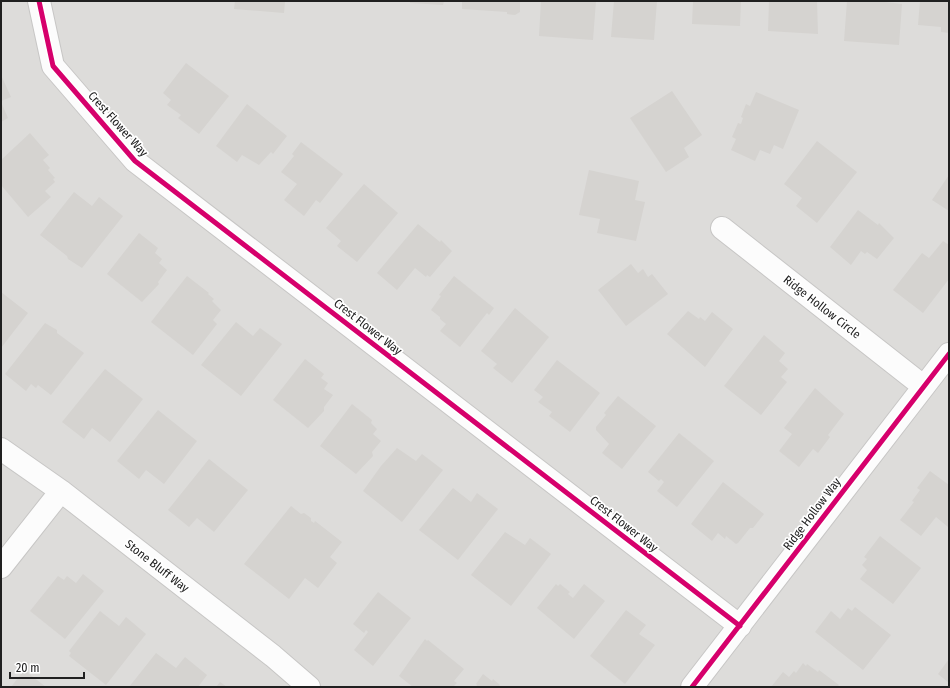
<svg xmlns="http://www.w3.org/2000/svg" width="950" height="688" font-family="'Fira Sans Condensed',sans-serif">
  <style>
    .residential { fill: #dddcda }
    .building { fill: #d5d3d0 }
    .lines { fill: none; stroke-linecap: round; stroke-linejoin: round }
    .minor-casing { stroke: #c7c6c5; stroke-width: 24 }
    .minor { stroke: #fcfcfc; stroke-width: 22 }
    .cycleway-casing { stroke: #fff; stroke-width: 8 }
    .cycleway { stroke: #d6006c; stroke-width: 5 }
    .labels { text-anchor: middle; stroke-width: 3.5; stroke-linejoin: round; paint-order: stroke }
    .street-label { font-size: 12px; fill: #202020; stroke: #fff }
  </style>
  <rect width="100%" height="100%" fill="#eeede9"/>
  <path class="residential" d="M 1,1 L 949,1 L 949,687 L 1,687 Z"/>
  <path class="building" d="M 235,1 L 285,1 L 284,13 L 234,9 Z
    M 410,1 L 444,1 L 443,5 L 410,3 Z
    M 462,1 L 520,1 L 520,12 L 515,15 L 507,14 L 507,12 L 462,9 Z
    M 541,1 L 596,1 L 593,40 L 539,36 Z
    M 614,1 L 657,1 L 654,40 L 611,37 Z
    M 693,1 L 741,1 L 740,26 L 692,24 Z
    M 769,1 L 817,1 L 818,34 L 768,31 Z
    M 847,1 L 877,1 L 902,4 L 899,45 L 844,41 Z
    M 920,1 L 949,1 L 949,33 L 941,32 L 941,27 L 918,25 Z
    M 186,63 L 229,96 L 199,134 L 178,118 L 181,115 L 167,105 L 171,100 L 163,93 Z
    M 1,75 L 11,97 L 1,101 Z
    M 672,91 L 702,135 L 684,148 L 689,157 L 666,172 L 630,118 Z
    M 756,92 L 799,110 L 783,149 L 774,145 L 770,154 L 760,150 L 755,161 L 731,150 L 736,139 L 732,137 L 738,123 L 741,124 L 743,118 L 741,117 L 746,104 L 750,106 Z
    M 1,102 L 8,118 L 1,122 Z
    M 247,104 L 287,136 L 273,154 L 271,152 L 259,165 L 242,155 L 237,162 L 216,146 Z
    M 30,133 L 49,155 L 43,160 L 50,168 L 48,170 L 55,178 L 53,179 L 55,182 L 45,191 L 51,197 L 28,217 L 1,185 L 1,160 Z
    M 817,141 L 857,172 L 817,223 L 796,206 L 802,198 L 784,184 Z
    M 301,142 L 343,174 L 320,203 L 316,200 L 304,216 L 284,200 L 297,184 L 281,172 L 294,156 L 292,154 Z
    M 589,170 L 639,181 L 635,200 L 645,202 L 636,241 L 597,233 L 600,219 L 579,215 Z
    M 949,175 L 949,211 L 932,200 Z
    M 364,184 L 398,213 L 357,262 L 337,246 L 341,241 L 326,228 Z
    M 74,192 L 92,206 L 99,197 L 123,216 L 82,268 L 68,259 L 67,256 L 40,235 Z
    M 858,210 L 878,225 L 879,223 L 894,238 L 877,259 L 867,252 L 865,254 L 861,251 L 851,265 L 830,247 Z
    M 418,224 L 440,242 L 441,240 L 452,251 L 430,277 L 427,275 L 426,277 L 415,268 L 397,290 L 377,273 Z
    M 139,233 L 158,248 L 155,253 L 162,259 L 159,263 L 167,270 L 158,282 L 159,284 L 142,302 L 107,274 Z
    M 943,241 L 949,245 L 949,279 L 923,313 L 893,290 L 922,253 L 929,258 Z
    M 631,264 L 638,273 L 643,269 L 648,277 L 652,274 L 668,294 L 626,326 L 598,290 Z
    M 187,276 L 209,293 L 208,294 L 214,299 L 212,301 L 221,310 L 213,320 L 217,324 L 193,355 L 151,322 Z
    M 454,276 L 494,308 L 489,315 L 487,313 L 460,347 L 440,331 L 446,324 L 440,319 L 440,317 L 431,310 L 441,296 L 439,295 Z
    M 1,292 L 28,313 L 1,348 Z
    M 515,308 L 549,337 L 512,383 L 493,368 L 497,364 L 481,351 Z
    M 688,311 L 699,319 L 700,317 L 705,321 L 712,312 L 733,329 L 705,367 L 667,334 Z
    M 236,322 L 253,336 L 260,328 L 282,344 L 241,396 L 201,365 Z
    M 45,323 L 57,330 L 57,333 L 84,353 L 51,395 L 38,385 L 36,388 L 31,384 L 26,391 L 5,374 Z
    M 764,335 L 785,353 L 779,361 L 788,369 L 781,377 L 787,382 L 761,415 L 724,386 Z
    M 305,359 L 324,374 L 321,378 L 328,383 L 324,389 L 333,395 L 324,407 L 324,411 L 308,428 L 273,400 Z
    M 557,360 L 600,393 L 570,432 L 549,416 L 552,412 L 538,402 L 543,397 L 534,390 Z
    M 105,369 L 143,399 L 110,442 L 92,428 L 84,439 L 62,422 Z
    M 815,388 L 844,414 L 828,435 L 830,437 L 818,453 L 813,449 L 799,467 L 779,451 L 792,434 L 784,428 Z
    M 618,396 L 656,426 L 622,469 L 602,453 L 609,444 L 596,430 L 596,427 L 606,415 L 604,413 Z
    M 352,404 L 372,420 L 371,423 L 377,429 L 373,434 L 381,441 L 372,452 L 373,456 L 356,474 L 320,446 Z
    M 158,410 L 197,441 L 164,484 L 146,470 L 139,479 L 117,461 Z
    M 679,433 L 714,461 L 677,507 L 657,491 L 664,482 L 661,479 L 659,481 L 648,472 Z
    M 397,448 L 416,461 L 422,454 L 443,470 L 402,522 L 363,491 L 381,466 Z
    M 209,459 L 248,490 L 214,532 L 197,518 L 189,527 L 168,510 Z
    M 930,471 L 949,485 L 949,525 L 948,527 L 936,517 L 921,536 L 900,520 L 914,502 L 912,501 L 920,490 L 917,488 Z
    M 723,482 L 764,514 L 753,528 L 750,528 L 738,543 L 736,544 L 726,536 L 725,539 L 718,533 L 712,541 L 691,524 Z
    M 453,488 L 471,502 L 477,493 L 498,509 L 458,560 L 419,530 Z
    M 291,506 L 301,514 L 304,513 L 311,518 L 311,521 L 314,523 L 315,521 L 342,542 L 330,557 L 337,563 L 318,588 L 305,578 L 289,599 L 244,564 Z
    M 505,532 L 525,545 L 530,538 L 551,554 L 511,606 L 471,575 Z
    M 880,536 L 921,568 L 893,604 L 860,579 L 867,570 L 862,565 L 867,559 L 864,557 Z
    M 83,574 L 104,591 L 65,639 L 30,611 L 58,576 L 64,580 L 67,576 L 76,583 Z
    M 556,584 L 558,586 L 560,584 L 570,592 L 568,594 L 573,598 L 584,584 L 605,601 L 574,639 L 537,608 Z
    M 378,592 L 411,618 L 373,666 L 354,650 L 368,632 L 366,630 L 364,633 L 353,624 Z
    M 855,607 L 891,635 L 863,670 L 815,632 L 831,611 L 840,619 L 848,608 L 852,611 Z
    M 626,610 L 646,625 L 639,634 L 655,645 L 625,684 L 590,656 Z
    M 100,611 L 119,626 L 126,617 L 146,634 L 106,685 L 69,656 L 71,653 L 69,651 Z
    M 425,639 L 427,641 L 428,640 L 464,669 L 454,681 L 457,683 L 453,687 L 413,687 L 399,676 Z
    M 156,653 L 176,668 L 185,657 L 207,675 L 198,687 L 129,687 Z
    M 949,659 L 949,683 L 938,674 Z
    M 803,663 L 806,666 L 807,664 L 818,672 L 819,670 L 839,685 L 837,687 L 771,687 L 783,672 L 789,677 L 794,671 L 796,673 Z
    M 24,670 L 46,687 L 11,687 Z
    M 483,674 L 492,681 L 493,679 L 500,685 L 499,687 L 476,687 L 477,685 L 476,684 Z
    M 220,682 L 227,687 L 216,687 Z"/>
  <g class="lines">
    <defs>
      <path id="minor" d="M 39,1 L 53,66 L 135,161 L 740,626
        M 722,228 L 923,386
        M 1,449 L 61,491 L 273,656 L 309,687
        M 1,567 L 61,491
        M 692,687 L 949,354"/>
    </defs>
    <use href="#minor" class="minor-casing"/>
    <use href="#minor" class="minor"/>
    <defs>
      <path id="cycleway" d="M 39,1 L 53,66 L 135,161 L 740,626
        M 692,687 L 949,354"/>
    </defs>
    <use href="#cycleway" class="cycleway-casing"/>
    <use href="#cycleway" class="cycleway"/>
  </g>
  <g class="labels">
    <g class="street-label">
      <text transform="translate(118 124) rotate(48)" y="4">Crest Flower Way</text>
      <text transform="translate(822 307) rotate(38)" y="4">Ridge Hollow Circle</text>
      <text transform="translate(368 327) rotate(38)" y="4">Crest Flower Way</text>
      <text transform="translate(812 514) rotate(-53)" y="4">Ridge Hollow Way</text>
      <text transform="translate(624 524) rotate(38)" y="4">Crest Flower Way</text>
      <text transform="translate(157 566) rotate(38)" y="4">Stone Bluff Way</text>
    </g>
  </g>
  <rect width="950" height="688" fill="none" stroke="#202020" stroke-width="4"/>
  <path d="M10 672v6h74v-6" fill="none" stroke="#202020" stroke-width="2"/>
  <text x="16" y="672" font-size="12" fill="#202020" stroke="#ffffff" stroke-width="3" paint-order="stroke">20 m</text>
</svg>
